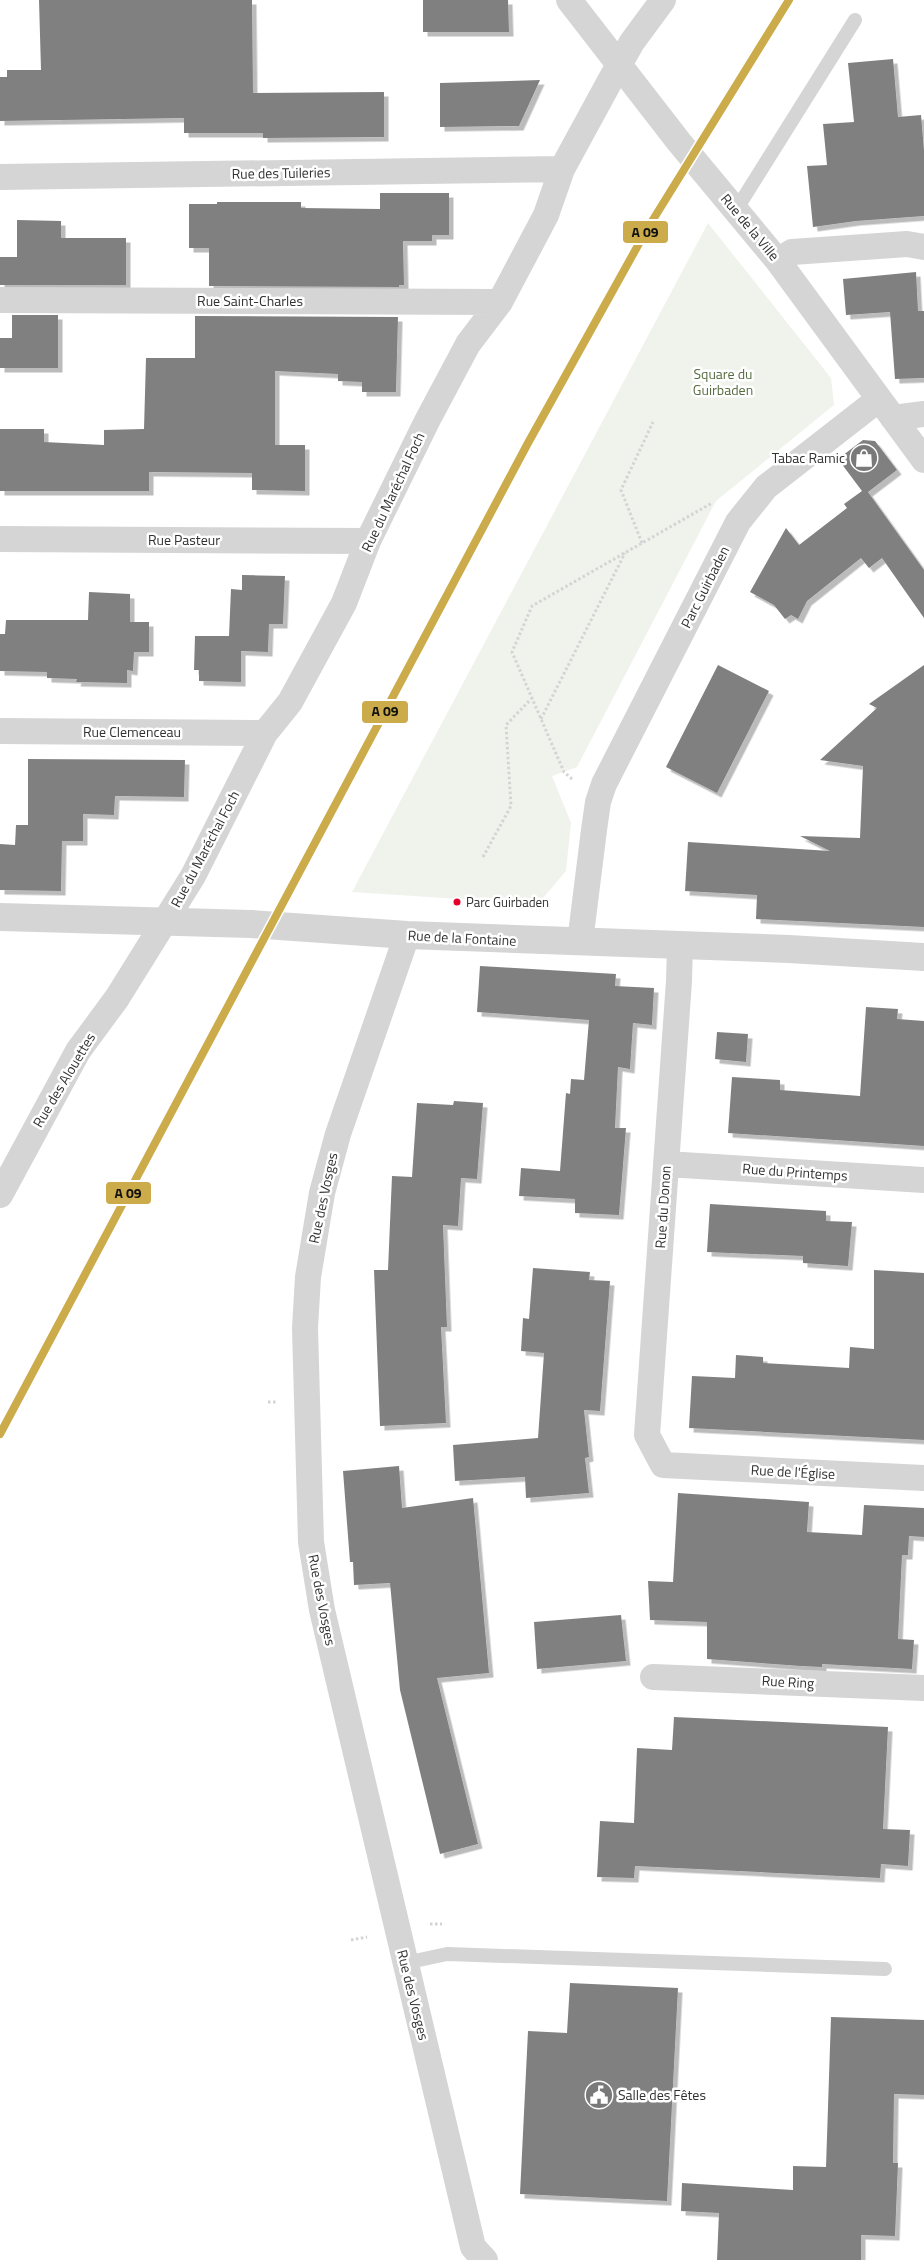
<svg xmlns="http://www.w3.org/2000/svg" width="924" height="2260" font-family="'Titillium Web',sans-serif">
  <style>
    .green { fill: #f0f3ec }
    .building { fill: #808080; filter: url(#shadow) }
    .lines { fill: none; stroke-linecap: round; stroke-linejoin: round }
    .path { stroke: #d4d4d4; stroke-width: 3; stroke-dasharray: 2.5 2.5; stroke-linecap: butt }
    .service { stroke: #d5d5d5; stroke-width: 14 }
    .minor { stroke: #d5d5d5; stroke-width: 26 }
    .tertiary { stroke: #d5d5d5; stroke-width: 28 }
    .rail-1-casing { stroke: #fff; stroke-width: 11 }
    .rail-1 { stroke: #cbab4a; stroke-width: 8 }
    .bus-dot { fill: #e4002b; stroke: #fff; stroke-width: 2 }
    .labels { text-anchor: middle; stroke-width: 5; stroke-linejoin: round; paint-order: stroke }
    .bus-label { font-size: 13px; fill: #313131; stroke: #fff; text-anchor: start }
    .street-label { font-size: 14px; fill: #313131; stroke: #fff }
    .park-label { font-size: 14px; fill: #566c3f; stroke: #fff }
    .poi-label { font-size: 14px; fill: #313131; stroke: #fff; text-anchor: end }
    .line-badge { stroke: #fff; stroke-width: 2 }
    .pale-badge-label { font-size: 14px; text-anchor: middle; font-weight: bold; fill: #111 }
  </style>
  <defs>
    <filter id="shadow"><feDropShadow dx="4.5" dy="4.5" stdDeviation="0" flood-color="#0004"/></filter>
  </defs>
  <rect width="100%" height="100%" fill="#fff"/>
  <path class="green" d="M 708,223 L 831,378 L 834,405 L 716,501 L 577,767 L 552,776 L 571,823 L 566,871 L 538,904 L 352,892 Z"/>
  <path class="building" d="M 39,0 L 252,0 L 253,93 L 384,92 L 384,137 L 263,138 L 263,133 L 184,133 L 184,118 L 0,121 L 0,77 L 7,77 L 7,70 L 41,70 Z
    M 423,0 L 508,0 L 509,32 L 423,32 Z
    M 893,59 L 898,117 L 921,115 L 924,151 L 924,216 L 856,221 L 813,227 L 807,166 L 827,165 L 823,124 L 854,122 L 848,63 Z
    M 540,80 L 519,126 L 440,127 L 440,83 Z
    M 380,193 L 449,193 L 449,235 L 432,235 L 432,241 L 403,241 L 404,285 L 399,285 L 399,287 L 209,286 L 209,248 L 189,248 L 189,204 L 217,204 L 217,202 L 301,202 L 301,208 L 380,209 Z
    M 17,220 L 61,221 L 61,238 L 126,238 L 126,285 L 0,285 L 0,257 L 17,257 Z
    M 916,272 L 918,311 L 924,311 L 924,378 L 895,379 L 890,312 L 846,315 L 843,279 Z
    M 12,315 L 58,315 L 58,368 L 0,368 L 0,338 L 12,338 Z
    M 195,316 L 398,317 L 396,392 L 362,392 L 362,382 L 338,381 L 338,374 L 275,371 L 275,445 L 305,445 L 305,491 L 252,490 L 252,473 L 149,472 L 149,491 L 0,491 L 0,429 L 44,429 L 44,442 L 104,445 L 104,430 L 144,429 L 146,358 L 195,358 Z
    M 863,440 L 875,441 L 897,470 L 868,492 L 924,570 L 924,618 L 882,558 L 869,568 L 861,558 L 807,601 L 798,619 L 791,615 L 785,619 L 774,605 L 750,592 L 786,528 L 799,545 L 847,508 L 844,504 L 862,491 L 838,459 Z
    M 242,575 L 285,576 L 283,624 L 269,624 L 268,652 L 241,651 L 241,682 L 199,681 L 199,670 L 194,670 L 195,636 L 229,636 L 231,589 L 242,590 Z
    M 89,592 L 130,594 L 130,622 L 149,622 L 149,652 L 134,652 L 133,671 L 127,670 L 127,683 L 76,682 L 77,679 L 47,678 L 47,672 L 0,671 L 0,634 L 5,634 L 6,620 L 88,620 Z
    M 718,665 L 769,691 L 717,793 L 666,767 Z
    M 924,665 L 924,927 L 756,919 L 757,895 L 685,891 L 688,842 L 830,851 L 800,836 L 860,838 L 863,766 L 820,760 L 877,708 L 869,704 Z
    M 28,759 L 185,760 L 184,797 L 115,796 L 114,815 L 83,814 L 83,841 L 62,841 L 61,891 L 0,890 L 0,844 L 15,845 L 16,825 L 28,825 Z
    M 480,966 L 616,974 L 615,986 L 654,988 L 652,1025 L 633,1023 L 630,1069 L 618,1067 L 615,1128 L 626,1128 L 619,1215 L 575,1213 L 575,1199 L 519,1196 L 521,1168 L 560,1171 L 566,1093 L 570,1094 L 571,1079 L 584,1080 L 589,1020 L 477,1012 Z
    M 866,1007 L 898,1009 L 897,1019 L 924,1021 L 924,1146 L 728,1133 L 732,1077 L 780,1080 L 780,1090 L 860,1096 Z
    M 717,1032 L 748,1034 L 746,1062 L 715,1059 Z
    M 454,1101 L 483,1103 L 477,1179 L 461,1178 L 458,1226 L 443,1225 L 447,1327 L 441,1327 L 446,1423 L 380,1426 L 374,1270 L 388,1270 L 392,1176 L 412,1177 L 417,1103 L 453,1105 Z
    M 710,1204 L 826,1211 L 826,1221 L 852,1222 L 848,1266 L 803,1263 L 803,1256 L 707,1252 Z
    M 533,1268 L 590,1272 L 589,1280 L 610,1281 L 600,1411 L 584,1410 L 589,1457 L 585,1458 L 589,1493 L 526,1498 L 525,1477 L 455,1481 L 453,1445 L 538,1438 L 544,1353 L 521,1351 L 523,1318 L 529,1319 Z
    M 874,1270 L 924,1273 L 924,1440 L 689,1428 L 692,1376 L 735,1378 L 736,1355 L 763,1357 L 763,1363 L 849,1368 L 850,1347 L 874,1349 Z
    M 399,1466 L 402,1508 L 473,1498 L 489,1673 L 437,1678 L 478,1844 L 440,1854 L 400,1690 L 390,1583 L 354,1585 L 353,1562 L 350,1562 L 343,1471 Z
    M 678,1493 L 809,1502 L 807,1532 L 862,1535 L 864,1505 L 924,1508 L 924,1537 L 909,1536 L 908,1555 L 902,1555 L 898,1639 L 914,1640 L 912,1669 L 822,1664 L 822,1667 L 801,1666 L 707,1659 L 707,1622 L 650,1620 L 648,1581 L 673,1582 Z
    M 621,1615 L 626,1661 L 537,1669 L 534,1622 Z
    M 674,1717 L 888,1727 L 883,1829 L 910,1830 L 908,1866 L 881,1864 L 880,1878 L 635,1866 L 634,1878 L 597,1877 L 600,1821 L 634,1823 L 637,1748 L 672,1750 Z
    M 570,1983 L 678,1988 L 667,2201 L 520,2194 L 528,2031 L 567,2033 Z
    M 831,2017 L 924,2020 L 924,2095 L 894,2094 L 893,2163 L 898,2163 L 895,2236 L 861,2235 L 861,2260 L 717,2260 L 719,2213 L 681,2211 L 682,2183 L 793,2190 L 793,2166 L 826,2167 Z"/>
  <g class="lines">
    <path class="path" d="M 642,543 L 621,490 L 653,422
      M 541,719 L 625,553
      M 572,779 L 564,772 L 512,652 L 532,606 L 712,503
      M 483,857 L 511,806 L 506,725 L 532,698
      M 268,1402 L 277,1402
      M 430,1924 L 442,1924
      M 351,1940 L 367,1937"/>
    <path class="service" d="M 736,210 L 855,20
      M 405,1963 L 447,1954 L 885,1969"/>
    <path class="minor" d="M 569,0 L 679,142 L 778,261 L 924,460
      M 0,177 L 562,169
      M 778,261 L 792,252 L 907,244 L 924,247
      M 0,300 L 500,302
      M 893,418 L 924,414
      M 0,539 L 368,541
      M 0,731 L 265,733
      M 407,935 L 338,1134 L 322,1193 L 308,1277 L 305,1328 L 311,1542 L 322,1610 L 473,2247 L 485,2260
      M 580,942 L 594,830 L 598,802 L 604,784 L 738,522 L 766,487 L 879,399
      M 680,945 L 679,981 L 647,1435 L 663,1465 L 924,1478
      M 666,1164 L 924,1180
      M 0,1195 L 78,1051 L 117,998 L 193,876 L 265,733 L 290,702 L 344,603 L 368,541 L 427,421 L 468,344 L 500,302 L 546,215 L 562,169 L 611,79 L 632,42 L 663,0
      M 653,1677 L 924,1688"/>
    <path class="tertiary" d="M 0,917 L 251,924 L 407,935 L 789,949 L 924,957"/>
    <defs>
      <path id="rail-1" d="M 0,1434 L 528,443 L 646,231 L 789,0"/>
    </defs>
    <use href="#rail-1" class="rail-1-casing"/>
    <use href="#rail-1" class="rail-1"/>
  </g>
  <defs>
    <symbol id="shop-disc" viewBox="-11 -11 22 22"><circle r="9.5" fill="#797979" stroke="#fff"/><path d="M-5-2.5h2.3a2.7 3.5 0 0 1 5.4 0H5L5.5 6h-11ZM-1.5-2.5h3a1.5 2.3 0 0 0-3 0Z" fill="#fff"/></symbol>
    <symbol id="civic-disc" viewBox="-11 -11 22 22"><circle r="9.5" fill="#797979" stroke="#fff"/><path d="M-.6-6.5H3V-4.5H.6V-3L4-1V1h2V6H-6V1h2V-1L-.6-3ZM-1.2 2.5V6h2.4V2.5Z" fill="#fff"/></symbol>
  </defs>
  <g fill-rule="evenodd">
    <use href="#shop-disc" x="848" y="442" width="32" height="32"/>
    <use href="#civic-disc" x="583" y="2079" width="32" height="32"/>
  </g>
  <circle class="bus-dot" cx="457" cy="902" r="4.5"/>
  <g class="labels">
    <g class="bus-label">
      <text x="466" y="907">Parc Guirbaden</text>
    </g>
    <g class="street-label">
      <text transform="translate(281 173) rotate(-1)" y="5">Rue des Tuileries</text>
      <text transform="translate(750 227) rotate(50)" y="5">Rue de la Ville</text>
      <text x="250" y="306">Rue Saint-Charles</text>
      <text transform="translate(393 492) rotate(-65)" y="5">Rue du Maréchal Foch</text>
      <text x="184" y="545">Rue Pasteur</text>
      <text transform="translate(705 587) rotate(-63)" y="5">Parc Guirbaden</text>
      <text x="132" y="737">Rue Clemenceau</text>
      <text transform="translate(205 849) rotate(-62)" y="5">Rue du Maréchal Foch</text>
      <text transform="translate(462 938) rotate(3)" y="5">Rue de la Fontaine</text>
      <text transform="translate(64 1080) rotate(-59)" y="5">Rue des Alouettes</text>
      <text transform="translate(795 1172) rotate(4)" y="5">Rue du Printemps</text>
      <text transform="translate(323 1198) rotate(-78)" y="5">Rue des Vosges</text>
      <text transform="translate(663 1207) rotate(-86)" y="5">Rue du Donon</text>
      <text transform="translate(793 1472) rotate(3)" y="5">Rue de l'Église</text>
      <text transform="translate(322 1600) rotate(79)" y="5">Rue des Vosges</text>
      <text transform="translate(788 1682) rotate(3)" y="5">Rue Ring</text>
      <text transform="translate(413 1995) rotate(76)" y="5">Rue des Vosges</text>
    </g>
    <g class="park-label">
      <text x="723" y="379">Square du<tspan x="723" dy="16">Guirbaden</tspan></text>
    </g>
    <g class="poi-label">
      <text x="845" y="463">Tabac Ramic</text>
      <text x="618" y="2100" text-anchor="start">Salle des Fêtes</text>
    </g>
  </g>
  <g class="line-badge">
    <rect x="622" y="220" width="47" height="24" rx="5" fill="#cbab4a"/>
    <rect x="361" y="700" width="48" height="24" rx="5" fill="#cbab4a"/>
    <rect x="105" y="1181" width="47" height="24" rx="5" fill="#cbab4a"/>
  </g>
  <g class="pale-badge-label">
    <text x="645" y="237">A 09</text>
    <text x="385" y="716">A 09</text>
    <text x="128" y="1198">A 09</text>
  </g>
</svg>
